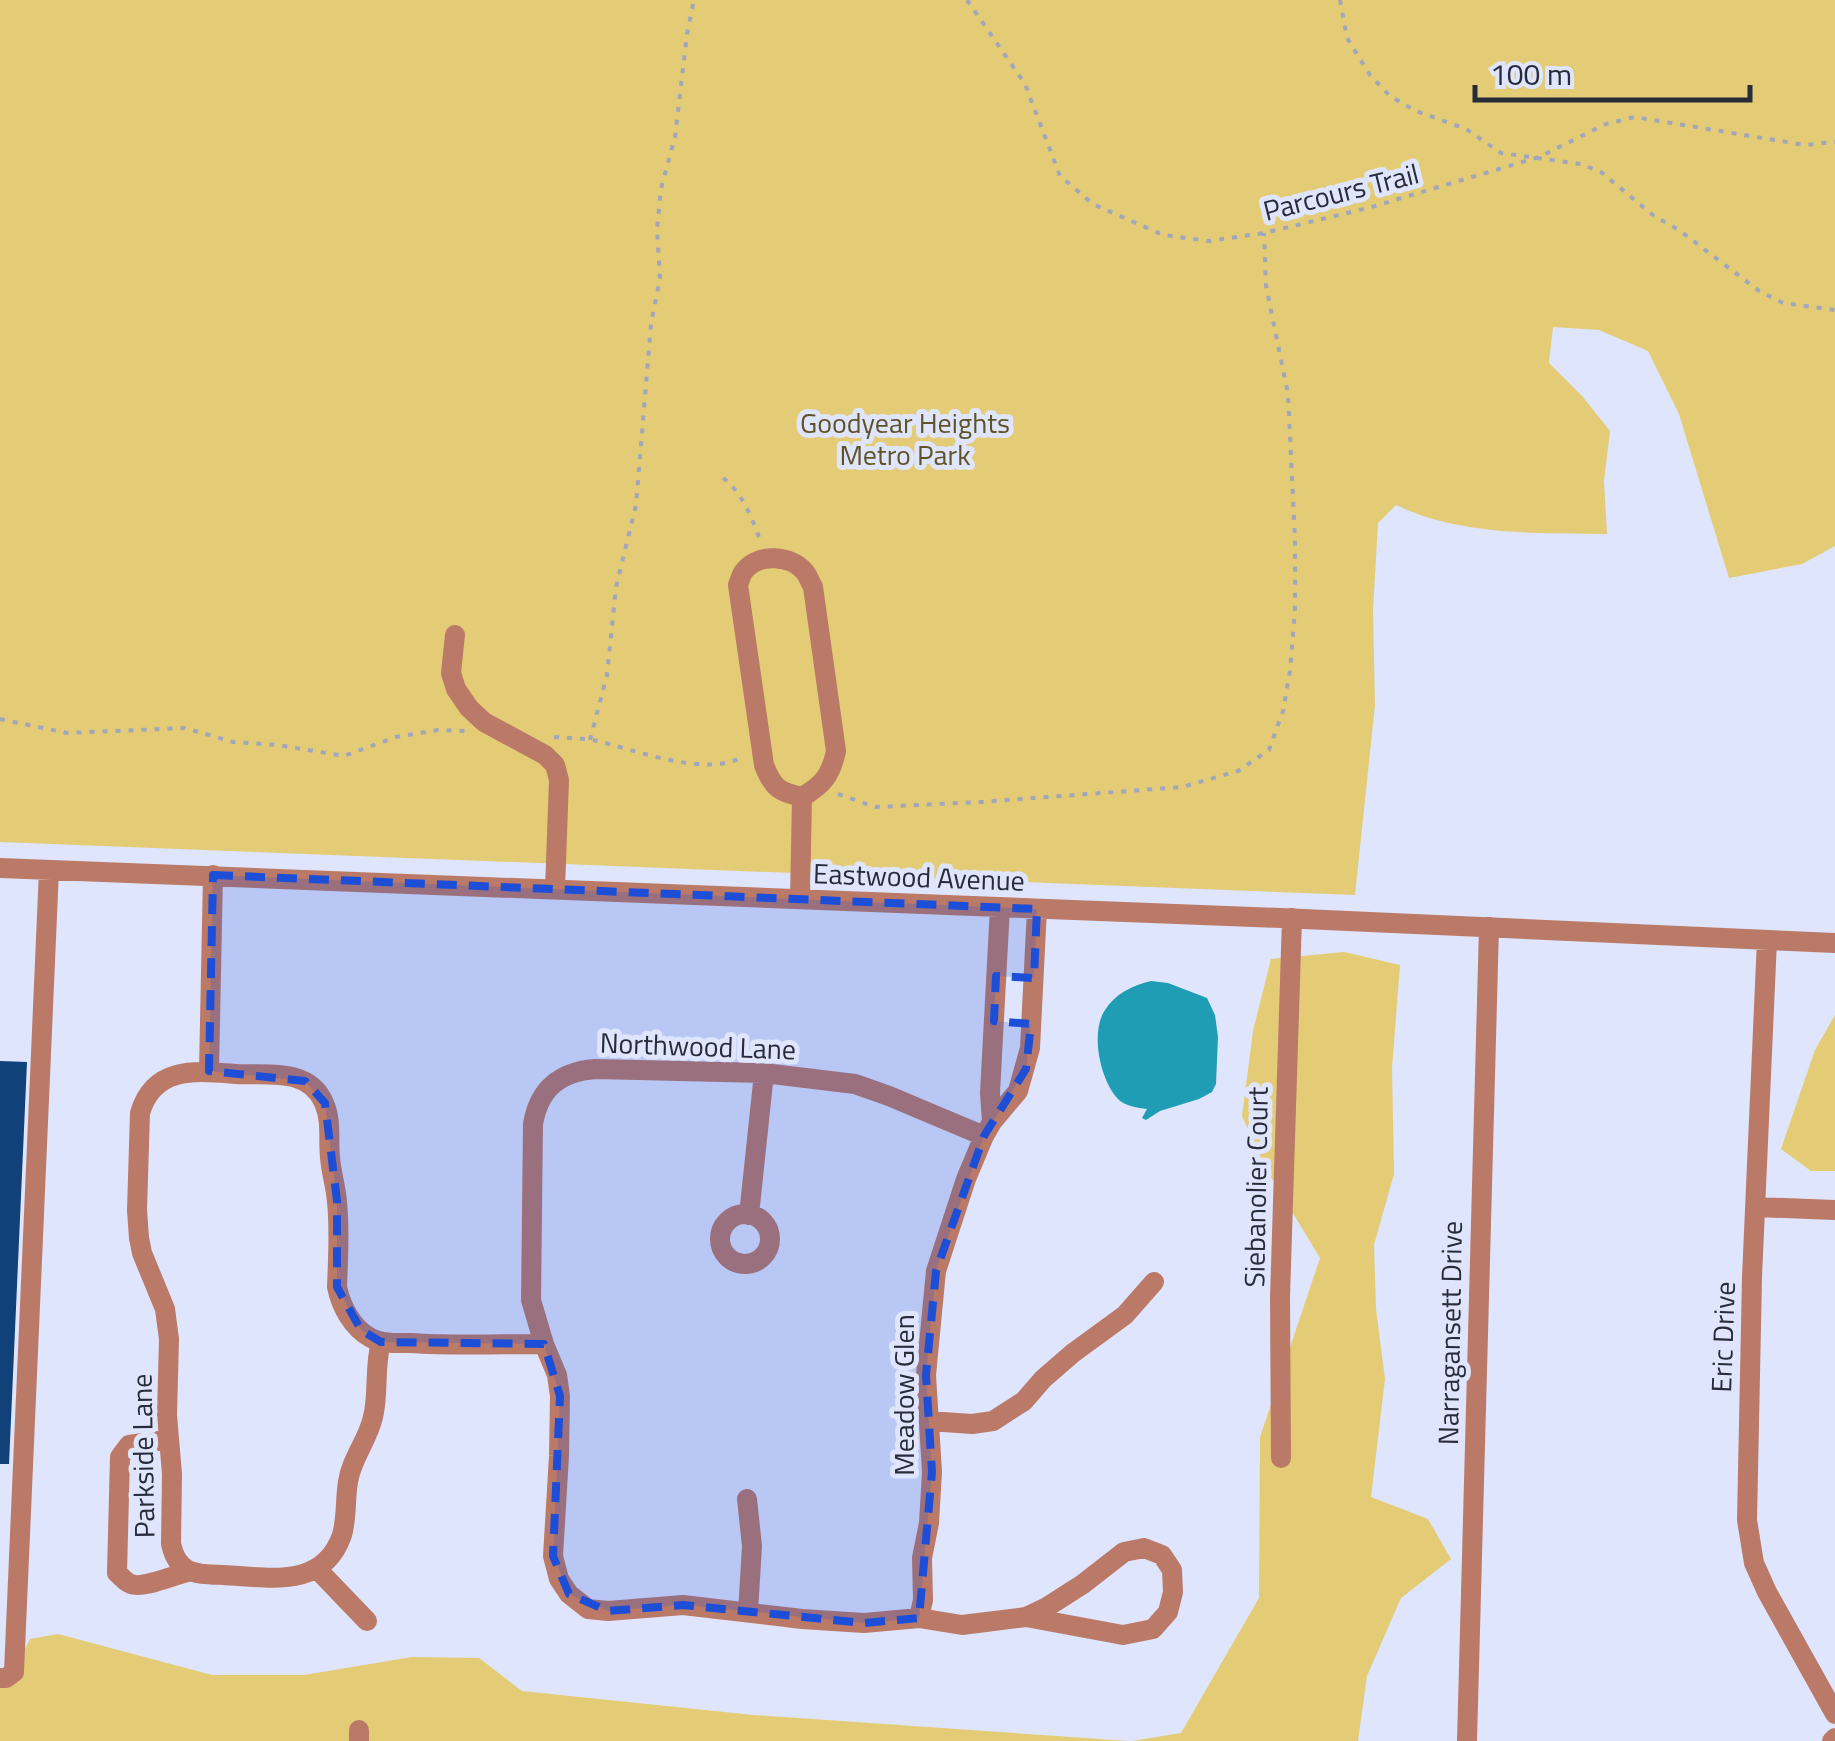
<svg xmlns="http://www.w3.org/2000/svg" width="1835" height="1741" font-family="'Titillium Web',sans-serif">
  <style>
    .green { fill: #e3cc75 }
    .water { fill: #1e9db5 }
    .building { fill: #104179 }
    .lines { fill: none; stroke-linecap: round; stroke-linejoin: round }
    .path { stroke: #a1a6bb; stroke-width: 4; stroke-dasharray: 5 8; stroke-linecap: butt }
    .minor { stroke: #bb7968; stroke-width: 20 }
    .marked { fill: #1d4ed8; fill-opacity: 0.2; stroke: #1d4ed8; stroke-width: 8; stroke-dasharray: 20 12; stroke-linejoin: round }
    .labels { text-anchor: middle; stroke-width: 10; stroke-linejoin: round; paint-order: stroke }
    .street-label { font-size: 28px; fill: #282b3a; stroke: #dfe5fc }
    .park-label { font-size: 28px; fill: #5f5326; stroke: #dfe5fc }
  </style>
  <rect width="100%" height="100%" fill="#dfe5fc"/>
  <path class="green" d="M 0,0 L 1835,0 L 1835,546 L 1802,564 L 1729,578 L 1679,414 L 1648,351 L 1599,330 L 1553,327 L 1549,363 L 1582,396 L 1610,431 L 1604,481 L 1607,534 C 1537,533 1461,536 1396,505 L 1378,523 L 1373,610 L 1375,705 L 1355,895 L 0,842 Z
    M 1344,952 L 1400,965 L 1392,1068 L 1394,1174 L 1374,1245 L 1376,1309 L 1385,1379 L 1371,1497 L 1428,1519 L 1451,1559 L 1401,1598 L 1367,1676 L 1358,1741 L 1132,1741 L 1181,1733 L 1259,1598 L 1260,1437 L 1320,1258 L 1265,1167 L 1242,1116 L 1253,1031 L 1271,959 Z
    M 1835,1015 L 1835,1171 L 1811,1171 L 1781,1149 L 1815,1050 Z
    M 58,1634 L 212,1675 L 304,1675 L 412,1657 L 479,1658 L 522,1691 L 753,1715 L 1129,1741 L 0,1741 L 0,1687 L 14,1672 L 30,1639 Z"/>
  <path class="water" d="M 1151,981 L 1168,983 L 1207,998 L 1215,1015 L 1218,1037 L 1216,1084 L 1212,1092 L 1199,1099 L 1160,1111 L 1146,1120 L 1142,1118 L 1147,1109 C 1138,1108 1125,1106 1118,1099 C 1100,1080 1090,1032 1105,1010 C 1115,994 1133,985 1151,981 Z"/>
  <path class="building" d="M 0,1061 L 27,1062 L 9,1464 L 0,1464 Z"/>
  <g class="lines">
    <path class="path" d="M 967,0 L 1025,84 L 1060,176 L 1093,204 L 1163,235 L 1209,241 L 1264,233 L 1368,208 L 1539,157 L 1606,124 L 1635,117 L 1805,145 L 1835,142
      M 1340,0 L 1347,38 L 1370,75 L 1390,96 L 1416,111 L 1466,129 L 1501,153 L 1581,164 L 1601,172 L 1654,216 L 1679,230 L 1759,291 L 1783,303 L 1835,310
      M 723,478 C 742,492 752,518 760,540
      M 0,719 L 67,733 L 185,728 L 233,742 L 278,745 L 344,756 L 396,737 L 438,730 L 465,731
      M 554,737 C 567,738 580,738 593,740 C 634,749 706,779 744,756
      M 590,740 L 607,675 L 616,587 L 636,505 L 651,324 L 660,278 L 657,229 L 661,189 L 675,137 L 687,34 L 694,0
      M 838,794 L 875,807 L 981,802 L 1182,787 L 1238,771 L 1269,750 L 1283,711 L 1290,671 L 1295,610 L 1295,540 L 1288,394 L 1266,286 L 1264,233"/>
    <path class="minor" d="M 455,635 L 451,673 L 456,689 L 469,708 L 484,722 L 545,755 L 555,765 L 559,780 L 555,889
      M 0,868 L 1281,918 L 1835,943
      M 800,900 L 802,797 C 823,785 831,775 836,751 L 813,587 C 810,582 808,576 805,572 C 791,555 759,553 745,570 C 741,574 740,580 738,585 L 764,765 C 773,788 779,792 802,797
      M 1767,940 L 1752,1277 L 1747,1520 L 1754,1563 L 1767,1592 L 1835,1714
      M 209,1071 L 213,875
      M 992,1122 L 990,1093 L 1000,907
      M 984,1136 L 889,1096 L 855,1084 L 764,1073 L 595,1069 C 559,1072 539,1089 533,1124 L 531,1300 L 544,1344 L 557,1375 L 560,1396 L 559,1456 L 553,1556 L 559,1579 L 569,1594 L 588,1609 L 608,1611 L 683,1605 L 802,1619 L 864,1623 L 919,1618 L 962,1625 L 1026,1617 L 1123,1635 L 1153,1629 L 1168,1612 L 1173,1592 L 1172,1570 L 1162,1555 L 1144,1548 L 1124,1552 L 1083,1584 L 1047,1607 L 1026,1617
      M 1755,1207 L 1835,1210
      M720 1239a25 25 0 1 1 50 0a25 25 0 1 1-50 0Z
      M 749,1215 L 764,1073
      M 381,1342 C 374,1367 379,1393 373,1417 C 368,1440 351,1459 348,1482 C 345,1499 347,1518 342,1535 C 323,1590 268,1577 223,1575 C 196,1574 178,1575 171,1544 L 172,1474 L 167,1415 L 169,1339 L 165,1309 L 142,1253 L 139,1238 L 137,1210 L 140,1113 C 154,1065 197,1071 236,1074 C 267,1076 309,1067 324,1103 C 332,1121 328,1138 330,1157 C 331,1172 336,1187 337,1202 C 340,1230 338,1259 337,1287 C 341,1306 352,1328 371,1338 C 382,1344 397,1343 410,1343 C 454,1346 499,1344 544,1344
      M 929,1421 L 972,1424 L 993,1421 L 1024,1401 L 1043,1379 L 1073,1353 L 1125,1315 L 1154,1282
      M 169,1439 L 129,1445 L 120,1457 L 117,1573 C 122,1577 125,1582 131,1584 C 143,1589 174,1575 188,1572
      M 1281,1458 L 1280,1297 L 1292,918
      M 747,1499 L 752,1546 L 748,1612
      M 318,1570 L 367,1621
      M 919,1618 L 923,1600 L 922,1558 L 929,1523 L 932,1472 L 926,1375 L 936,1271 L 966,1179 L 984,1136 L 992,1122 L 1018,1091 L 1030,1048 L 1037,909
      M 0,1678 L 6,1678 L 14,1672 L 49,870
      M 359,1741 L 359,1730
      M 1467,1741 L 1489,927
      M 1832,1741 L 1835,1738"/>
  </g>
  <path class="marked" d="M 213,875 L 1037,909 L 1034,978 L 996,976 L 994,1021 L 1031,1024 L 1026,1069 L 984,1136 L 936,1271 L 926,1375 L 932,1472 L 919,1618 L 864,1623 L 683,1605 L 608,1611 L 569,1594 L 553,1556 L 560,1396 L 544,1344 L 381,1342 L 361,1330 L 337,1287 L 337,1201 L 325,1103 L 305,1081 L 209,1071 Z"/>
  <g class="labels">
    <g class="street-label">
      <text transform="translate(1341 192) rotate(-14)" y="10">Parcours Trail</text>
      <text transform="translate(919 877) rotate(2)" y="10">Eastwood Avenue</text>
      <text transform="translate(698 1046) rotate(2)" y="10">Northwood Lane</text>
      <text transform="translate(1256 1187) rotate(-89)" y="10">Siebanolier Court</text>
      <text transform="translate(1450 1333) rotate(-89)" y="10">Narragansett Drive</text>
      <text transform="translate(1723 1337) rotate(-88)" y="10">Eric Drive</text>
      <text transform="translate(904 1395) rotate(-90)" y="10">Meadow Glen</text>
      <text transform="translate(143 1456) rotate(-91)" y="10">Parkside Lane</text>
    </g>
    <g class="park-label">
      <text x="905" y="433">Goodyear Heights<tspan x="905" dy="32">Metro Park</tspan></text>
    </g>
  </g>
  <path d="M1475 85v15h275v-15" fill="none" stroke="#282b3a" stroke-width="5"/>
  <text x="1490" y="85" font-size="30" fill="#282b3a" stroke="#dfe5fc" stroke-width="8" paint-order="stroke">100 m</text>
</svg>
